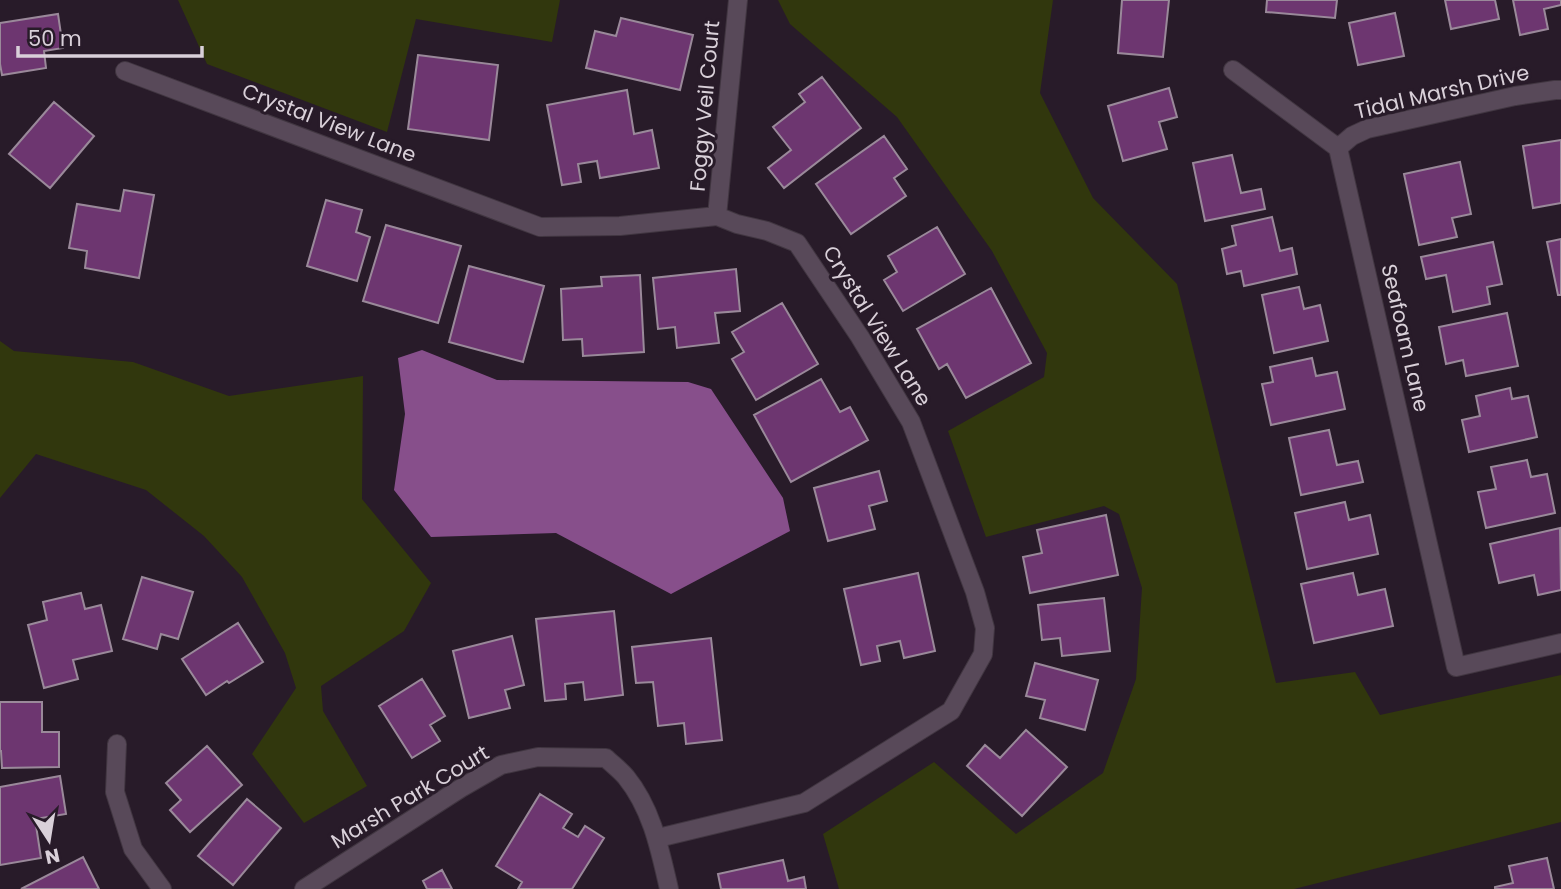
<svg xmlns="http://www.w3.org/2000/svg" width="1561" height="889" font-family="Poppins,sans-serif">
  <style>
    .green { fill: #31370d }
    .water { fill: #874f8b }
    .building { fill: #6d3670; stroke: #9a899a; stroke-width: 2 }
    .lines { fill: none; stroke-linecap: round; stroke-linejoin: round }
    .minor-casing { stroke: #413641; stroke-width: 20 }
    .minor { stroke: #584959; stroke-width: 18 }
    .labels { text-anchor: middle; stroke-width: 6; stroke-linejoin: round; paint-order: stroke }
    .street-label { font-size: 21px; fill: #d9d0d9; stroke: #281b29 }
  </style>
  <rect width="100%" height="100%" fill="#281b29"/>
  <path class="green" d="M 178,0 L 560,0 L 552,42 L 416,19 L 387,132 L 207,64 Z
    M 778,0 L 1053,0 L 1040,93 L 1093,198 L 1177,284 L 1276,683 L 1355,672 L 1380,715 L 1561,675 L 1561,822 L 1294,889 L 839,889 L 823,834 L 934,762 L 1016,834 L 1103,773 L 1136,679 L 1142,588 L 1119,514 L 1104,506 L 986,537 L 948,431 L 1044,377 L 1047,353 L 992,251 L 897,117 L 790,24 Z
    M 0,341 L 14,351 L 133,362 L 229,396 L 363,376 L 362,499 L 431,583 L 404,631 L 321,686 L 323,711 L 367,786 L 304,823 L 252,754 L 296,688 L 285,653 L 242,577 L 204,536 L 146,490 L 36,454 L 0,498 Z"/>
  <path class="water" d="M 422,350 L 497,380 L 688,382 L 711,389 L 783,498 L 790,531 L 671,594 L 556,533 L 431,537 L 394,490 L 405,414 L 398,358 Z"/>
  <path class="building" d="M 1122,0 L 1169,0 L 1163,57 L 1118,53 Z
    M 1267,0 L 1337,0 L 1335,18 L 1266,12 Z
    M 1445,0 L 1495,0 L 1499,19 L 1451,29 Z
    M 1513,0 L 1561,0 L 1561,5 L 1544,9 L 1548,29 L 1520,35 Z
    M 1395,13 L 1404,56 L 1358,65 L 1349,23 Z
    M 58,14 L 63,48 L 44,51 L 46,68 L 2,75 L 0,64 L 0,23 Z
    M 621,18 L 693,35 L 680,90 L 586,68 L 595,31 L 616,36 Z
    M 418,55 L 498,65 L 489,140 L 408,129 Z
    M 822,77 L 861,128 L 784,188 L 768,168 L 791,150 L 773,127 L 805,102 L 799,94 Z
    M 1169,88 L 1177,117 L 1159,122 L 1167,149 L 1123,161 L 1108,106 Z
    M 627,90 L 634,134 L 652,130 L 659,168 L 600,178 L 597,161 L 578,164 L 581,182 L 562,185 L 547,105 Z
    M 54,102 L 94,136 L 50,188 L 9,154 Z
    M 884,136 L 907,169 L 894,178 L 906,196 L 851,234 L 816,184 Z
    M 1561,140 L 1561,203 L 1533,208 L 1523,146 Z
    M 1232,155 L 1241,193 L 1261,189 L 1265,209 L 1205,221 L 1193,163 Z
    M 1460,162 L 1471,214 L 1452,218 L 1457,237 L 1419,245 L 1404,174 Z
    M 124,190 L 154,195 L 139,278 L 85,268 L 87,251 L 69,248 L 77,204 L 120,211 Z
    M 326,200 L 362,210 L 356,232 L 370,237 L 357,281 L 307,266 Z
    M 1272,217 L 1280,251 L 1292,248 L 1297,274 L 1244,286 L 1241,271 L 1227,274 L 1222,249 L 1236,245 L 1232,226 Z
    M 386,225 L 461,246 L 438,323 L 363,301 Z
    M 937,227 L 965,274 L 903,311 L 884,280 L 897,272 L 888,256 Z
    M 1561,239 L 1561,295 L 1558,295 L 1547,242 Z
    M 1493,242 L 1502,284 L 1487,287 L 1490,304 L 1453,312 L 1446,275 L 1426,279 L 1421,257 Z
    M 469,266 L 544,286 L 523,362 L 449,342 Z
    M 736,269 L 740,311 L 715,313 L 719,343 L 677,348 L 675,327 L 658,329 L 653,278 Z
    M 640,275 L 644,352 L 583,356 L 582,339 L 563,340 L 561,289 L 602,286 L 601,277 Z
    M 1299,287 L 1304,309 L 1320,305 L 1328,341 L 1274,353 L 1262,295 Z
    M 991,288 L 1031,363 L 966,398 L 947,364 L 939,369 L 917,329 Z
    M 782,303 L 818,364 L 756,400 L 732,359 L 744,352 L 732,332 Z
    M 1507,313 L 1518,366 L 1466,376 L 1463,360 L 1446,364 L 1439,327 Z
    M 1312,358 L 1316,376 L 1337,372 L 1345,409 L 1271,425 L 1262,384 L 1273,382 L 1270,367 Z
    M 821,379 L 840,412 L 850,407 L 868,440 L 791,482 L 754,415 Z
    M 1510,388 L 1512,399 L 1528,396 L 1537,437 L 1469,452 L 1462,420 L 1480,416 L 1476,396 Z
    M 1329,430 L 1337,465 L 1358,461 L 1363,482 L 1301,495 L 1289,438 Z
    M 1527,460 L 1531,477 L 1547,474 L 1555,513 L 1486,528 L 1478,492 L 1496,489 L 1491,467 Z
    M 879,471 L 887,501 L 869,506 L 875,529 L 828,541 L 814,488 Z
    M 1345,502 L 1349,520 L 1370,515 L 1378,554 L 1307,569 L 1295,513 Z
    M 1106,515 L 1118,575 L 1030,593 L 1023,557 L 1042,553 L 1037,530 Z
    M 1560,528 L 1561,590 L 1538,595 L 1534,575 L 1499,583 L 1490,544 Z
    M 918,573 L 935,651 L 904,658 L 900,641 L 877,646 L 880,661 L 861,665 L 844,589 Z
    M 1353,573 L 1358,595 L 1385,589 L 1393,626 L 1314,643 L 1301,584 Z
    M 142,577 L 193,592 L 178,639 L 161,634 L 157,649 L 123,639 Z
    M 81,593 L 85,609 L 101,605 L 112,651 L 73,660 L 78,679 L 44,688 L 28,625 L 47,620 L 43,602 Z
    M 1104,598 L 1110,651 L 1062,656 L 1060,638 L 1042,640 L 1038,605 Z
    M 614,611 L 623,695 L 585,700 L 583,682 L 565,684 L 566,699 L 545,701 L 536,619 Z
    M 238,623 L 263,662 L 229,683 L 227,681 L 206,695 L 182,659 Z
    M 512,636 L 524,685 L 505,690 L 510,708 L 469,718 L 453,651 Z
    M 711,638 L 722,740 L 686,744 L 684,723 L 658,726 L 653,682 L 636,683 L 632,647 Z
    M 1035,663 L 1098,680 L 1085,730 L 1040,718 L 1045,700 L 1026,696 Z
    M 422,679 L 445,716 L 430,725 L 440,741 L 412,758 L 379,706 Z
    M 0,702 L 42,702 L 42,732 L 59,732 L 59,767 L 2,768 L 1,751 L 0,751 Z
    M 1026,730 L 1067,767 L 1022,816 L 967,766 L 985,745 L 1000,758 Z
    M 207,746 L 242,785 L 190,832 L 170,810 L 181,800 L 166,783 Z
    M 60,776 L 66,814 L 35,819 L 41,858 L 0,865 L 0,787 Z
    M 540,794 L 572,814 L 563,828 L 578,837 L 585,826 L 604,838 L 572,889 L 518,889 L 522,882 L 496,866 Z
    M 247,799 L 281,828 L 233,885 L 198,856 Z
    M 83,857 L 99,889 L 21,889 Z
    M 1547,858 L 1554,889 L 1495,889 L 1495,887 L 1513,883 L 1509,866 Z
    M 783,860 L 788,881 L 804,877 L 806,889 L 721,889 L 718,874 Z
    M 442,870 L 452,889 L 427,889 L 423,881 Z"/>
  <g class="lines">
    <defs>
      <path id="minor" d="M 1233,70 L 1338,148 L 1456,667 L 1561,643
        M 125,71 L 540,227 L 620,226 L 717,216 L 737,224 L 767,231 L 797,243 L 860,337 L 911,422 L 975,592 L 985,628 L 983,654 L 951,711 L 804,803 L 658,838
        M 1338,148 L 1352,136 L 1367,129 L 1515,96 L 1555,90 L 1561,90
        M 717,216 L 738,0
        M 117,744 L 115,792 L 133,849 L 162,889
        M 304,889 L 461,788 L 501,765 L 538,757 L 606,758 C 612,764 620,770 626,777 C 652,809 660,850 669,889"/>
    </defs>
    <use href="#minor" class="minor-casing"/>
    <use href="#minor" class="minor"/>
  </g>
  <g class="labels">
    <g class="street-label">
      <text transform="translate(1442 92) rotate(-13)" y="7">Tidal Marsh Drive</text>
      <text transform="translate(705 106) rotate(-85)" y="7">Foggy Veil Court</text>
      <text transform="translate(329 123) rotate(21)" y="7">Crystal View Lane</text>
      <text transform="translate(877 326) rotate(58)" y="7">Crystal View Lane</text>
      <text transform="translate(1405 338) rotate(77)" y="7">Seafoam Lane</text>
      <text transform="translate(410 797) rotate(-31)" y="7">Marsh Park Court</text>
    </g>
  </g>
  <g transform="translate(49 840) rotate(168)" stroke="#281b29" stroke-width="5" paint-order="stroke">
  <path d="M0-5L12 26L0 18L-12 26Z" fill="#d9d0d9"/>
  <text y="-10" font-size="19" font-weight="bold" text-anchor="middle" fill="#d9d0d9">N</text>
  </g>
  <path d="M18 46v10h184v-10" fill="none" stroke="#d9d0d9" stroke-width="3.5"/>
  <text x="28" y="46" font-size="21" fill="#d9d0d9" stroke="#281b29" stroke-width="5" paint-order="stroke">50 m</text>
</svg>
